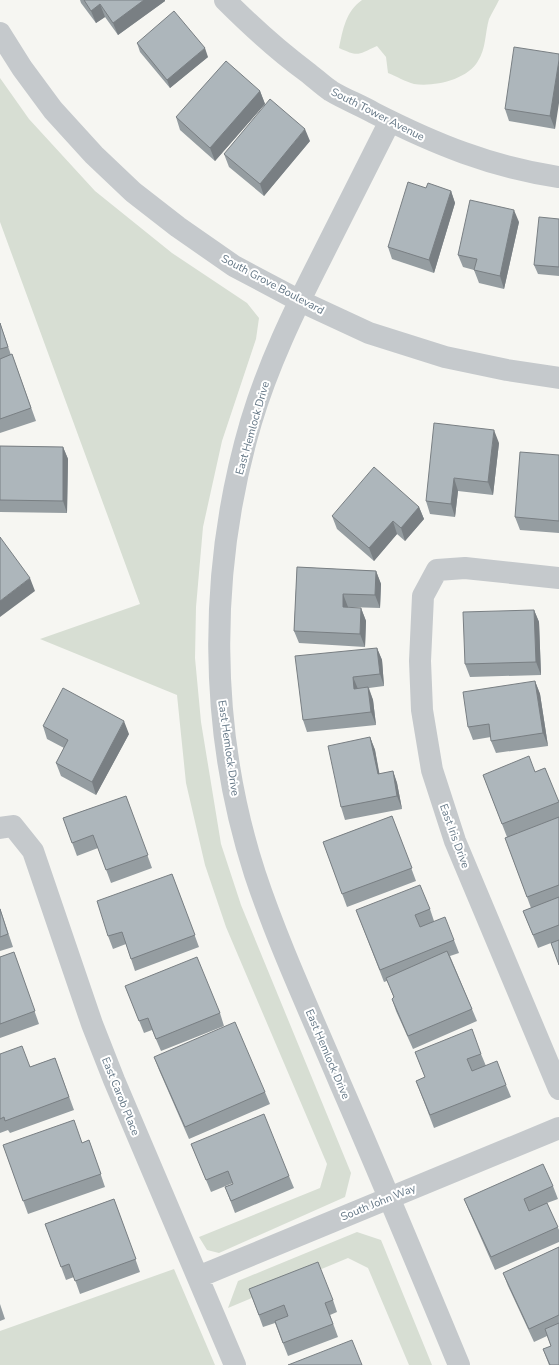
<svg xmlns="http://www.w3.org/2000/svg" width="559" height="1365" font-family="'Nunito Sans',sans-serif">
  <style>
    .green { fill: #d7ded3 }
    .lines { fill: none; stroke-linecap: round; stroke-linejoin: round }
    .street { stroke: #c5c9cc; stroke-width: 22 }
    .wall { fill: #959da1 }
    .shaded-wall { fill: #797f83 }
    .building { fill: #adb6bb; stroke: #797f83 }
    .labels { text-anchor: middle; stroke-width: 4; stroke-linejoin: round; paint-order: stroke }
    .street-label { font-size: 11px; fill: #637685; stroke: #fff }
  </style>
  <rect width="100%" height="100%" fill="#f6f6f2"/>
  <path class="green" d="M 362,0 L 499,0 C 496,6 492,13 489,19 C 485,33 486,49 478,61 C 467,80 434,87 414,84 C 406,82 396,76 388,73 L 386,57 L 377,46 C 357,55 359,57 339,48 C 343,29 346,11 362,0 Z
    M 0,78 L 29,119 L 95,191 L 172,253 L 247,303 L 259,318 L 256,339 L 222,441 L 203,527 L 196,607 L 195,658 L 201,722 L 221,844 L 241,905 L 351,1173 L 345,1197 L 219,1253 L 207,1250 L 199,1237 L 320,1188 L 327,1164 L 226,927 L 205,865 L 186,783 L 177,695 L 40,639 L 140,604 L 0,222 Z
    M 357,1232 L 381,1240 L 432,1365 L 409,1365 L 368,1268 L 348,1258 L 228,1308 L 238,1281 Z
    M 174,1269 L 215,1365 L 0,1365 L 0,1331 Z"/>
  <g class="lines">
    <path class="street" d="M 225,0 C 251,26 277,50 307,72 C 315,78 322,85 331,91 C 344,99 360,105 374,113 C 435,144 491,167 559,177
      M 0,33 L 22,68 L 53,110 L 94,155 L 133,192 L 178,227 L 234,266 L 300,301 L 369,333 L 445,357 L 507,370 L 559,378
      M 390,121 C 367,167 344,212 321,258 C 294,311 268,365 251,422 C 208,569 208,729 255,874 C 279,946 311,1014 340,1083 C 381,1177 420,1271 459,1365
      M 559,578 L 465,568 L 437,570 L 423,596 L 420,661 L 422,710 L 432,770 L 455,841 L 559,1089
      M 0,828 L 13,826 L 33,851 L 92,1024 L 114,1080 L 235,1365
      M 198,1277 L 559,1128"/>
  </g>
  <path class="wall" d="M 80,0 L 165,0 L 165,1 L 118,35 L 105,17 L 96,23 L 81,3 Z
    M 137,43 L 208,57 L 170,88 L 140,52 Z
    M 559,54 L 555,129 L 509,121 L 505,109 Z
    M 260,91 L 265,104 L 215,161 L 180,130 L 176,117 Z
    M 310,141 L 264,196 L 229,167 L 224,154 Z
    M 451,191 L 455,203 L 434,273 L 392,259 L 388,247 Z
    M 559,219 L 559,276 L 538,274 L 534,265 Z
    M 519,222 L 504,289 L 479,283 L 474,270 L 463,267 L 458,255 Z
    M 0,323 L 11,355 L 12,354 L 36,421 L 0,433 Z
    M 499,443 L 493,495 L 458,491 L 455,517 L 430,514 L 426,501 Z
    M 0,446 L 63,447 L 68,459 L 67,513 L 0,512 Z
    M 559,455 L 559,533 L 520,530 L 515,517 Z
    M 419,507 L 424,519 L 405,541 L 397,534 L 374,561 L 337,529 L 332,516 Z
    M 297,567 L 376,571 L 381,584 L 380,608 L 348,607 L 348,608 L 361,608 L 366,621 L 365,647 L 299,643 L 294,631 Z
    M 534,610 L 539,622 L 541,675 L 470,677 L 465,664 Z
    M 377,648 L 382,660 L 384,686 L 369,688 L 373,700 L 376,725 L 307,732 L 303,720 Z
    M 535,681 L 540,694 L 548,746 L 496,753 L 491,741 L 491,737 L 473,740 L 468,727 Z
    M 43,726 L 129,734 L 96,795 L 61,776 L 56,763 L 64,748 L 47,739 Z
    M 370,737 L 375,750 L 379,774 L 393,771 L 397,783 L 402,809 L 345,820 L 341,807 Z
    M 545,768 L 559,803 L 559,817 L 517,833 L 559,817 L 559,965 L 551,943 L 538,948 L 523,911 L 531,908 L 505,838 L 507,837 L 483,775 L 535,772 Z
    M 126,796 L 152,868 L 111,883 L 98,848 L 77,856 L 63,818 Z
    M 392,816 L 416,881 L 347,907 L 323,842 Z
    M 172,874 L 199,947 L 135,971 L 126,944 L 113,949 L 108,936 Z
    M 0,908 L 13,947 L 0,951 Z
    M 430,909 L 434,921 L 454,940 L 459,953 L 450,956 L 472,1009 L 477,1021 L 413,1049 L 396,1011 L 392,999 L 394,998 L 387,981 L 384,982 L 356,910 Z
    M 14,952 L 39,1024 L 0,1038 L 0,957 Z
    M 125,986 L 220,1013 L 224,1026 L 161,1051 L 152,1030 L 144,1033 Z
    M 415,1052 L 481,1054 L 486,1066 L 506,1085 L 511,1097 L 434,1128 L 416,1081 L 425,1077 Z
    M 0,1054 L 30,1067 L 55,1058 L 74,1110 L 10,1133 L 8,1130 L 0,1133 Z
    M 154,1057 L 265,1092 L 270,1104 L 189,1139 L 159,1070 Z
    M 89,1140 L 105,1187 L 28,1214 L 3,1145 L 82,1143 Z
    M 191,1144 L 289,1176 L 294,1188 L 235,1213 L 225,1187 L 233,1184 L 233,1183 L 211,1192 Z
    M 553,1186 L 558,1199 L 547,1203 L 559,1230 L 559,1242 L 495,1270 L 469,1211 L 464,1199 Z
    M 114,1199 L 140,1272 L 80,1294 L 74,1277 L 66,1280 L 45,1224 Z
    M 559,1247 L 559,1365 L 549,1365 L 543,1349 L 551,1346 L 547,1336 L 534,1342 L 508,1286 L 503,1273 Z
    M 249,1289 L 333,1300 L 337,1312 L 330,1315 L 338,1337 L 288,1356 L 275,1323 L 263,1327 Z
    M 0,1304 L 5,1319 L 0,1321 Z"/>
  <path class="shaded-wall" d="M 144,0 L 165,0 L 165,1 L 118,35 L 113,23 Z
    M 100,4 L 105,17 L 96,23 L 91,11 Z
    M 205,48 L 208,57 L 170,88 L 167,80 Z
    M 559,60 L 559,103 L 555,129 L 550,116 Z
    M 260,91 L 265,104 L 215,161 L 210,148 Z
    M 305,129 L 310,141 L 264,196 L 260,184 Z
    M 451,191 L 455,203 L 434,273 L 429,260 Z
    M 514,210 L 519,222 L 504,289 L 500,276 Z
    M 494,430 L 499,443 L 493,495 L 488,482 Z
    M 63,447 L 68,459 L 67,513 L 63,501 Z
    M 454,478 L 458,491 L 455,517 L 451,504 Z
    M 419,507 L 424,519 L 405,541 L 401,528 Z
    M 393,521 L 397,534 L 374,561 L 369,548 Z
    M 376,571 L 381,584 L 380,608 L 375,595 Z
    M 30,578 L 35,591 L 0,617 L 0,601 Z
    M 343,594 L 348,607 L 347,620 L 343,607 Z
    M 361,608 L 366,621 L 365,647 L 360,634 Z
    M 534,610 L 539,622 L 541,675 L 536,662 Z
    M 377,648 L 382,660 L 384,686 L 380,674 Z
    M 353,677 L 358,689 L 354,689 Z
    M 535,681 L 540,694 L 548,746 L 543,733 Z
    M 368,687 L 373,700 L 376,725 L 371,712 Z
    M 124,721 L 129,734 L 96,795 L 92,782 Z
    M 370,737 L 375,750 L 382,787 L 378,774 Z
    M 393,771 L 397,783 L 402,809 L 397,796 Z"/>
  <path class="building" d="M 84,0 L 144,0 L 113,23 L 100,4 L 91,11 Z
    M 174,11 L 205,48 L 167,80 L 137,43 Z
    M 514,47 L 559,54 L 559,60 L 550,116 L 505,109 Z
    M 226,61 L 260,91 L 210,148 L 176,117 Z
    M 270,99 L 305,129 L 260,184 L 224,154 Z
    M 408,182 L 426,188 L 428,183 L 451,191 L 429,260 L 388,247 Z
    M 470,200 L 514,210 L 500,276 L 474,270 L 477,259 L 458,255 Z
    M 539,217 L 559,219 L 559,267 L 534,265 Z
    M 0,323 L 8,347 L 0,349 Z
    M 12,354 L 31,408 L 0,419 L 0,359 Z
    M 434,423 L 494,430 L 488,482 L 454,478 L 451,504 L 426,501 Z
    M 0,446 L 63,447 L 63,501 L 0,500 Z
    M 520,452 L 559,455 L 559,521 L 515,517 Z
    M 374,467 L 419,507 L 401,528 L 393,521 L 369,548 L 332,516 Z
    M 0,537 L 30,578 L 0,601 Z
    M 297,567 L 376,571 L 375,595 L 343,594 L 343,607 L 361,608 L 360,634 L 294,631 Z
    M 534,610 L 536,662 L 465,664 L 463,612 Z
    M 377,648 L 380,674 L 353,677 L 354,689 L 368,687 L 371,712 L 303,720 L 295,656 Z
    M 535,681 L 543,733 L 491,741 L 489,724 L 468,727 L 463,692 Z
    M 63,688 L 124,721 L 92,782 L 56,763 L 68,740 L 43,726 Z
    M 370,737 L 378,774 L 393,771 L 397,796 L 341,807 L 328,746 Z
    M 529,756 L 535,772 L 545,768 L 559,802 L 502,824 L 483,775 Z
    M 126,796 L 148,855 L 106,870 L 93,835 L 72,843 L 63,818 Z
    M 392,816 L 412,868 L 342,894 L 323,842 Z
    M 559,817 L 559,885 L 527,897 L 505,838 Z
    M 172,874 L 195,935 L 131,959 L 122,932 L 108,936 L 97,901 Z
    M 420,885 L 430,909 L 415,915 L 420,927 L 445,917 L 454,940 L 380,970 L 356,910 Z
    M 559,897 L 559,925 L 533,935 L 523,911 Z
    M 0,909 L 8,934 L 0,937 Z
    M 559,940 L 559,965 L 551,943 Z
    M 447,951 L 472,1009 L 408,1036 L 392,999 L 394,997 L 386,978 Z
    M 14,952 L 35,1011 L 0,1024 L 0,957 Z
    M 197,957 L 220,1013 L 156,1039 L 148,1018 L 139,1021 L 125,986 Z
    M 235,1022 L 265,1092 L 185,1127 L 154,1057 Z
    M 472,1029 L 481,1054 L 467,1059 L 472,1071 L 497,1061 L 506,1085 L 430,1115 L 416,1081 L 425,1077 L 415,1052 Z
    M 22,1046 L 30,1067 L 55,1058 L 69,1097 L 5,1121 L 4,1117 L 0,1119 L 0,1054 Z
    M 264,1114 L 289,1176 L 231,1201 L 225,1187 L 233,1184 L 228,1171 L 206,1180 L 191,1144 Z
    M 74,1120 L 82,1143 L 89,1140 L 101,1174 L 23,1201 L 3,1145 Z
    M 543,1164 L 553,1186 L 524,1199 L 529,1211 L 547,1203 L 558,1227 L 491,1257 L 464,1199 Z
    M 114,1199 L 136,1259 L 75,1281 L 69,1264 L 61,1267 L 45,1224 Z
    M 559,1247 L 559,1315 L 529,1329 L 503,1273 Z
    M 318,1262 L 333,1300 L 325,1303 L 333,1324 L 283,1343 L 275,1321 L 288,1316 L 284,1305 L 259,1315 L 249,1289 Z
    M 559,1323 L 559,1365 L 550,1365 L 543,1349 L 551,1346 L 545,1329 Z
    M 352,1340 L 362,1365 L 288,1365 Z"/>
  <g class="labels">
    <g class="street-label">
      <text transform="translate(378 114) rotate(27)" y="4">South Tower Avenue</text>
      <text transform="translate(273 284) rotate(28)" y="4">South Grove Boulevard</text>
      <text transform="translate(252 428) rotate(-74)" y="4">East Hemlock Drive</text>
      <text transform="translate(229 748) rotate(82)" y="4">East Hemlock Drive</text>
      <text transform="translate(455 836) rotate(70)" y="4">East Iris Drive</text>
      <text transform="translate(328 1054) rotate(67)" y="4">East Hemlock Drive</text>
      <text transform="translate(121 1096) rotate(68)" y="4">East Carob Place</text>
      <text transform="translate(378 1202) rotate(-22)" y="4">South John Way</text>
    </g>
  </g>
</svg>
